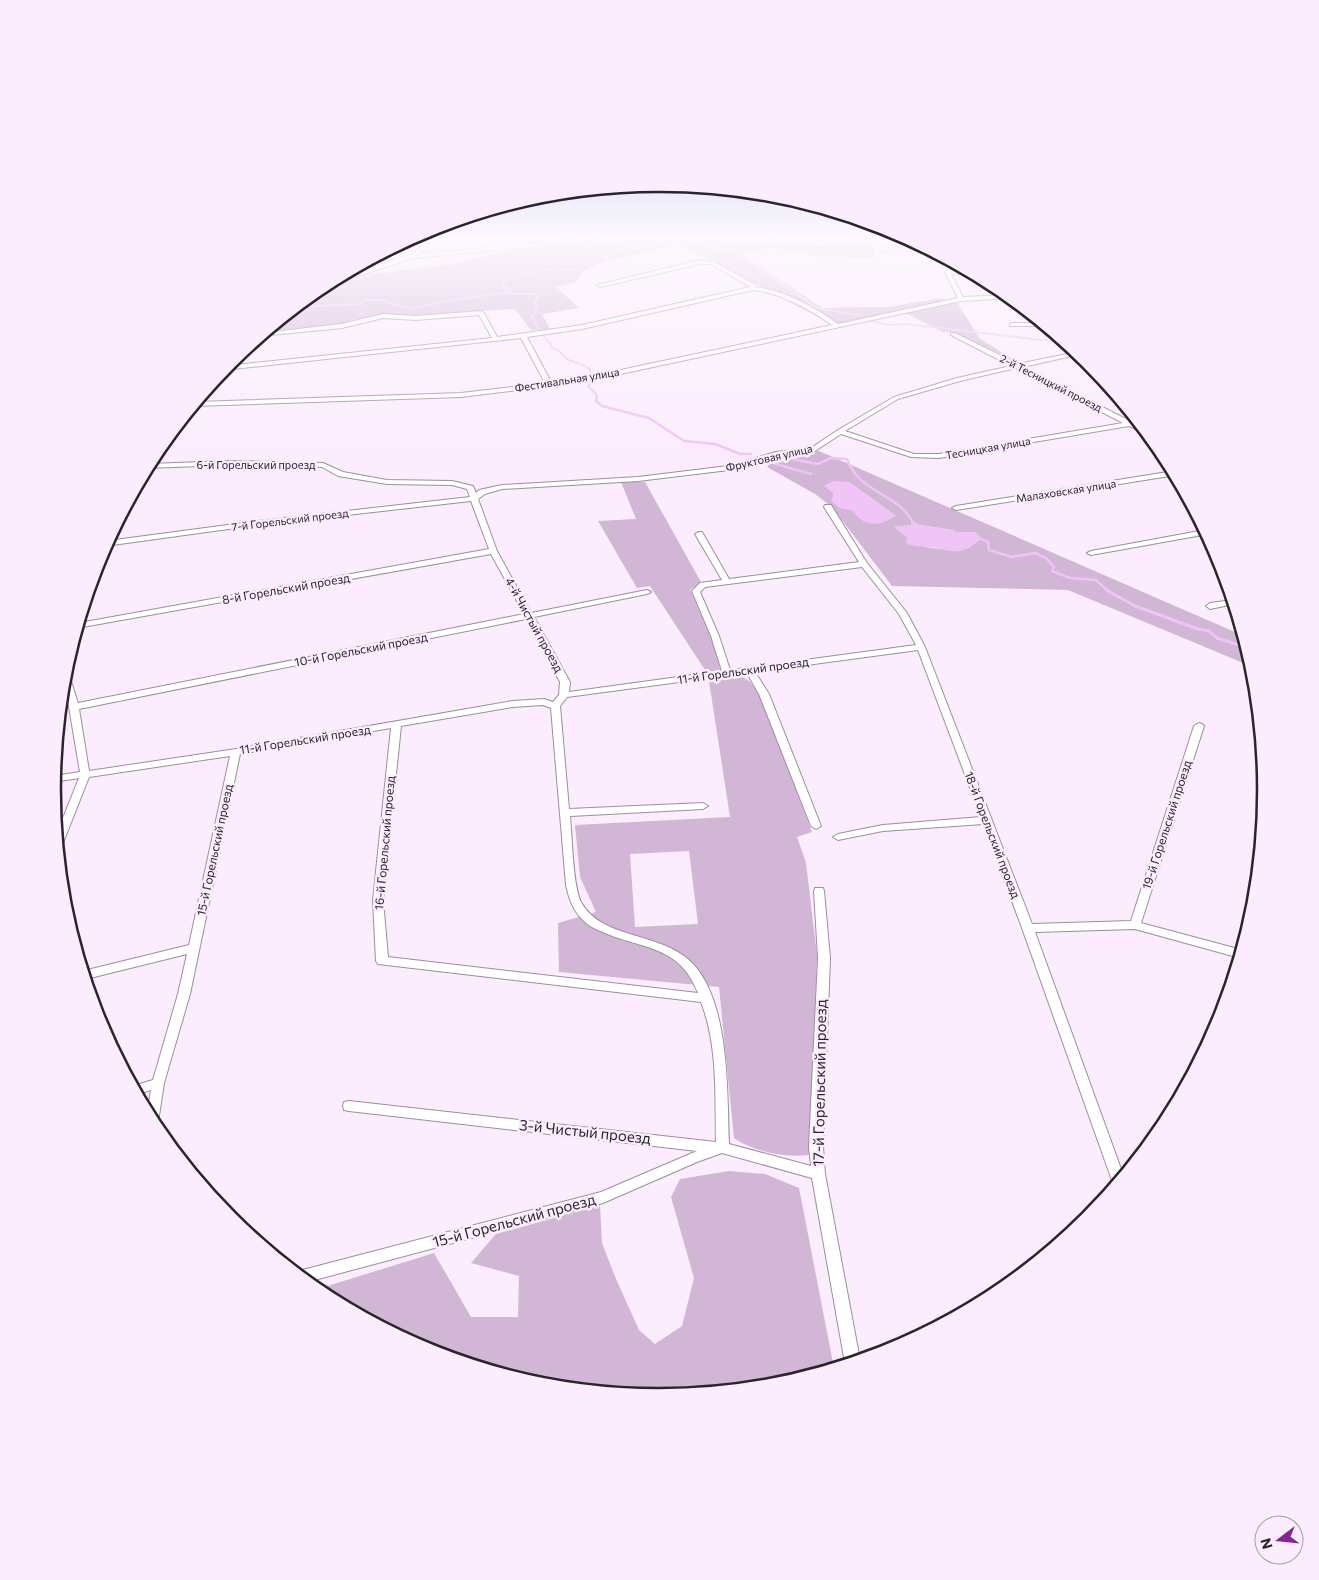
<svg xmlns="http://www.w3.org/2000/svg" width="1319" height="1580" font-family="Commissioner,sans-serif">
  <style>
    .green { fill: #d1b6d5; fill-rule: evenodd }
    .water { fill: #f0c4f6 }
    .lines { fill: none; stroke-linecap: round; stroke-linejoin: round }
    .stream-far2 { stroke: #f0c4f6; stroke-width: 2 }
    .stream-far1 { stroke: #f0c4f6; stroke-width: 2.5 }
    .stream { stroke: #f0c4f6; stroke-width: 3 }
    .minor-casing { stroke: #9b8f9d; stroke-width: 2 }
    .minor { fill: #fff; fill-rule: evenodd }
    .labels { text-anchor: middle; stroke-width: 5; stroke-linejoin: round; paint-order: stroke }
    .far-street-label { font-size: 11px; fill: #2a252b; stroke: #fbedfd }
    .street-label { font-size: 12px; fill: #2a252b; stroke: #fbedfd }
    .near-street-label { font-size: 15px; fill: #2a252b; stroke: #fbedfd }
    .rim { fill: none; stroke: #2a252b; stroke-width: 2.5 }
  </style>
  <rect width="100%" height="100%" fill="#fbedfd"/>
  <path class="green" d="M 521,237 L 778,237 L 784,239 L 828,242 L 869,240 L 875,250 L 875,258 L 815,256 C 799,247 759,249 740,251 L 744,256 L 822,308 L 887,307 L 943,298 L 944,301 L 833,325 L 680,244 L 606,261 L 583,271 L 576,282 L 556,287 L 579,308 L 542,314 L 550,329 L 531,330 L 515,309 L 414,315 L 384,315 L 355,319 L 341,324 L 264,333 L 323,285 L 336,278 L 441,266 L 504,252 Z
    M 957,302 L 979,338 L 1019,363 L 954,332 L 943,332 L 905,313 Z
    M 819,451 L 1244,636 L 1253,667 L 1068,590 L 892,586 L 832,507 L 815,494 L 767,467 C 779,452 801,454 819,451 ZM 849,482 L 896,516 L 840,508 L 832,501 L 834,494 ZM 911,520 L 919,525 L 954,530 L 956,532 L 976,532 L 970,547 C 946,550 928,550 906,541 L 909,538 L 895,528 L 912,525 Z
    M 621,482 L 645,482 L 701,582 L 690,590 L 711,637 L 721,672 L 707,673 L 650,586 L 637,588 L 598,521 L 636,519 Z
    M 743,677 L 749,681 L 760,694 L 812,832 L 797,837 L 806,863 L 817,955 L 810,1155 C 786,1158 754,1152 734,1138 L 719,987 L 559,972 L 558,923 L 596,912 L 580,877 L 575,825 L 730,817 L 709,681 ZM 689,851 L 698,924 L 635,927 L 630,854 Z
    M 729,1171 L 765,1174 L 799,1188 L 834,1368 L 778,1385 L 659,1397 L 541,1385 L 427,1351 L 322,1295 L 314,1288 L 321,1288 L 434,1253 L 471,1317 L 518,1317 L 519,1276 L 471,1263 L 496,1234 L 600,1205 L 602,1243 L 616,1279 L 639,1330 L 655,1344 L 682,1326 L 694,1278 L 671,1197 L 680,1179 Z"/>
  <path class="water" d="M 833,481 L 849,482 L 896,516 C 879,526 866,529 853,511 L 840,508 L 831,501 L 834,494 L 824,486 Z
    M 911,520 L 919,525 L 954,530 L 956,532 L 976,532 L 982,539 C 976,542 970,548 966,549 C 953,555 943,548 930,547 C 922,546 916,547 907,544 L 906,541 L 908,538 L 895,528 L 895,526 L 911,525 Z"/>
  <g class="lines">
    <path class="stream-far2" d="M 666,238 L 734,251 L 817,308 L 862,316
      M 874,321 L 888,325 L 907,324 L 1067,343
      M 277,323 L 299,314 L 294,308 L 297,307 L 361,304 L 363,300 L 381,300 L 410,309 L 446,301 L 510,292
      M 541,332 L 531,316 L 534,315 L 537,306 L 534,302 L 538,297 L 535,294 L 512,294 L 509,288 L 502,287 L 505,284 L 502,282 L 540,270 L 579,269 L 589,261 L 606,257 L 613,252 L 628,247 L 653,246 L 665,237
      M 542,334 L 551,345 L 551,348 C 562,350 559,353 567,359 C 574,363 583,364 590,369 L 591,375
      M 593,380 L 588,386 L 595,393"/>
    <path class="stream-far1" d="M 594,392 L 597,396 L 596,401 L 602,406 L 649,418 L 684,441 L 715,444 L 740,454 L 751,454
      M 774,463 L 791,459 L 818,464 L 831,458 L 847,459 C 857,487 883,491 903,509 C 907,513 910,518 913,522
      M 776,464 L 811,474
      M 978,538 L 988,542 L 989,550 L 1012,557 L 1035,553 L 1046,558 L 1054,567 L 1052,571 L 1070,578 L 1096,580 L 1109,592"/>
    <path class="stream" d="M 1108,591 L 1135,606 L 1198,629 L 1209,631 L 1217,638 L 1248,648"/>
    <defs>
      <path id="minor" d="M 435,237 L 441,237 L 418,254 L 604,237 L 575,243 L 413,258 L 367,273 L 341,275 L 347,272 L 366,269 L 399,258 L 371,259 L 377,256 L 399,255 L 401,258 L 410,255 Z
        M 769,237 L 819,242 L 846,241 L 867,237 C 848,249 789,248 769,237 Z
        M 881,248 L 930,249 L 935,252 L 879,251 Z
        M 700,260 L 714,262 L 754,284 L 755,287 C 786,291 812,306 838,324 L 958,298 L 945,272 L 948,270 L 969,270 L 974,273 L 951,274 L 963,297 L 1009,295 L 1013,298 L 961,301 L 583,382 L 461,397 L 194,406 L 196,402 L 461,393 L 545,383 L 521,338 L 223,370 L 226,366 L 492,338 L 479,315 L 416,320 L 383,318 L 342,328 L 260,336 L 264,333 L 341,324 L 383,314 L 416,316 L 481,311 L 484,313 L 497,337 L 582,325 L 750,287 L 711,264 L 700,264 L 600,287 L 597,285 ZM 753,290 C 783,294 807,308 832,325 L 583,378 L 551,382 L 527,337 L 582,329 Z
        M 1012,323 L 1043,323 L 1047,326 L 1010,326 L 1010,324 Z
        M 951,333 L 955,333 L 1018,364 L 1077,352 L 1081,354 L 1023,367 L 1130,421 L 1137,420 L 1140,424 L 1136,424 L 1144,428 L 1149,435 L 1129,426 L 939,458 L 911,457 L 841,434 L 815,451 L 777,456 L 729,470 L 638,481 L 502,489 L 485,494 L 478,499 L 497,551 L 531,613 L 647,590 L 651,592 L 647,594 L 534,617 L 570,682 L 569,692 L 722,671 L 711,636 L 692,591 L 700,583 L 722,580 L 695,534 L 699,532 L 702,532 L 729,579 L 859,562 L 824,507 L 825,505 L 831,505 L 867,563 L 907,613 L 925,647 L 1032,924 L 1131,921 L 1194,726 L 1199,723 L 1202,724 L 1204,726 L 1141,923 L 1242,950 L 1240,958 L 1135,929 L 1035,932 L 1124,1177 L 1114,1186 L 1022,928 L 983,824 L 883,831 L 838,840 L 833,837 L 838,834 L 883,825 L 981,817 L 918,650 L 755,672 L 769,694 L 821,826 L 816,829 L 811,826 L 759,694 L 747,673 L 567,697 L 560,706 L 569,809 L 703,803 L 708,806 L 703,809 L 570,816 C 572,837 573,886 581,902 C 602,941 664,931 694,965 C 730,1006 727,1092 729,1144 L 811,1166 L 809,1147 L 818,958 L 814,891 L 815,888 L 823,888 L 824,891 L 830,958 L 823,1147 L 825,1174 L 860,1360 L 846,1365 L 845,1363 L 812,1178 L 722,1153 L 697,1162 L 603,1203 L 307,1282 L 295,1272 L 601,1192 L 697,1151 L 349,1111 L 344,1110 L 343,1106 L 344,1102 L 349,1101 L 716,1142 C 715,1095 718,1046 701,1002 L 378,964 L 376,961 L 373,900 L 391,728 L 240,754 L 190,994 L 164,1083 L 158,1122 L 154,1126 L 147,1113 L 151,1090 L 137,1094 L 133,1086 L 153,1080 L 178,994 L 187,954 L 86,979 L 83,971 L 189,945 L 230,756 L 89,777 L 63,843 L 58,846 L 57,833 L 79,778 L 54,782 L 54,776 L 80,772 L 69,707 L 63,684 L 65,670 L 68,672 L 78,703 L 524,614 L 491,554 L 77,628 L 79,623 L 489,549 L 471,501 L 258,525 L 105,546 L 107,541 L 258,521 L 470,497 L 467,489 L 452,485 L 387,484 L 338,476 L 322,467 L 228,465 L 147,468 L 149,464 L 228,461 L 323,463 L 343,472 L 387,480 L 452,481 L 473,486 L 476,493 L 479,490 L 502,485 L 638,477 L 728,466 L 776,452 L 811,448 L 838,430 L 894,397 L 957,378 L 1011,366 L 951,335 ZM 1016,368 L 1123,423 L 939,454 L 914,454 L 845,431 L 898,399 L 960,381 ZM 862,567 L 899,614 L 916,645 L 730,670 L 719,636 L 700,592 L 705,587 ZM 526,619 L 560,682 L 559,695 L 553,702 L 544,699 L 513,701 L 236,749 L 89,771 L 79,709 ZM 543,705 L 551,708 L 566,885 C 569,898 572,909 582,919 C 588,926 597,930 605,933 C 645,950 679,945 698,993 L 388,957 L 383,900 L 401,726 L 513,707 Z
        M 1174,471 L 1176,475 L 956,510 L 952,508 L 956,506 Z
        M 1205,530 L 1208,534 L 1091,555 L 1087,553 L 1091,551 Z
        M 1233,600 L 1234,604 L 1210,609 L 1206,606 L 1210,603 Z"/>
    </defs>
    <use href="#minor" class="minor-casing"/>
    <use href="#minor" class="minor"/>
  </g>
  <linearGradient id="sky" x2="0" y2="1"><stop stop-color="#abbaee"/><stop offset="0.52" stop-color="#fdf7fe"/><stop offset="1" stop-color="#fdf7fe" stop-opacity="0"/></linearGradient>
  <rect width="1319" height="458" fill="url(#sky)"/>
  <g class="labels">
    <g class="far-street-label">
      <text transform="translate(567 380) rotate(-9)" y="4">Фестивальная улица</text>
      <text transform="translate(1051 383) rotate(27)" y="4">2-й Тесницкий проезд</text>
      <text transform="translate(988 448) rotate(-10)" y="4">Тесницкая улица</text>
      <text transform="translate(769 458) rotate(-13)" y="4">Фруктовая улица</text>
      <text x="256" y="469">6-й Горельский проезд</text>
      <text transform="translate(1066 491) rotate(-9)" y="4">Малаховская улица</text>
      <text transform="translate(290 520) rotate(-7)" y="4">7-й Горельский проезд</text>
    </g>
    <g class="street-label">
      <text transform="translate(286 589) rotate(-10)" y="4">8-й Горельский проезд</text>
      <text transform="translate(534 625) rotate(61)" y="4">4-й Чистый проезд</text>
      <text transform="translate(361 650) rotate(-11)" y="4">10-й Горельский проезд</text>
      <text transform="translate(743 671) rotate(-8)" y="4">11-й Горельский проезд</text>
      <text transform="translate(305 740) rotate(-9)" y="4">11-й Горельский проезд</text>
      <text transform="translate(1167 825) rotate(-72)" y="4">19-й Горельский проезд</text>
      <text transform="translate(992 835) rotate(69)" y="4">18-й Горельский проезд</text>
      <text transform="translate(385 843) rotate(-85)" y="4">16-й Горельский проезд</text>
      <text transform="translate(215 850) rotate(-78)" y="4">15-й Горельский проезд</text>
    </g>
    <g class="near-street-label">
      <text transform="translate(820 1083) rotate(-89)" y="5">17-й Горельский проезд</text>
      <text transform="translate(585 1132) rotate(6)" y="5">3-й Чистый проезд</text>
      <text transform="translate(514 1221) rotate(-15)" y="5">15-й Горельский проезд</text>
    </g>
  </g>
  <path d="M0 0H1319V1580H0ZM61 790a598 598 0 1 1 1196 0a598 598 0 1 1-1196 0Z" fill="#fbedfd" fill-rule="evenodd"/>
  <path class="rim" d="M61 790a598 598 0 1 1 1196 0a598 598 0 1 1-1196 0Z"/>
  <g transform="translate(1279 1540) rotate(254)"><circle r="24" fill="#fbedfd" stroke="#a79da9"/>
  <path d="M0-4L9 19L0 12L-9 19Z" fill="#832692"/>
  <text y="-8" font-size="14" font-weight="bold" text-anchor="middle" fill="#2a252b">N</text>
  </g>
</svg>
